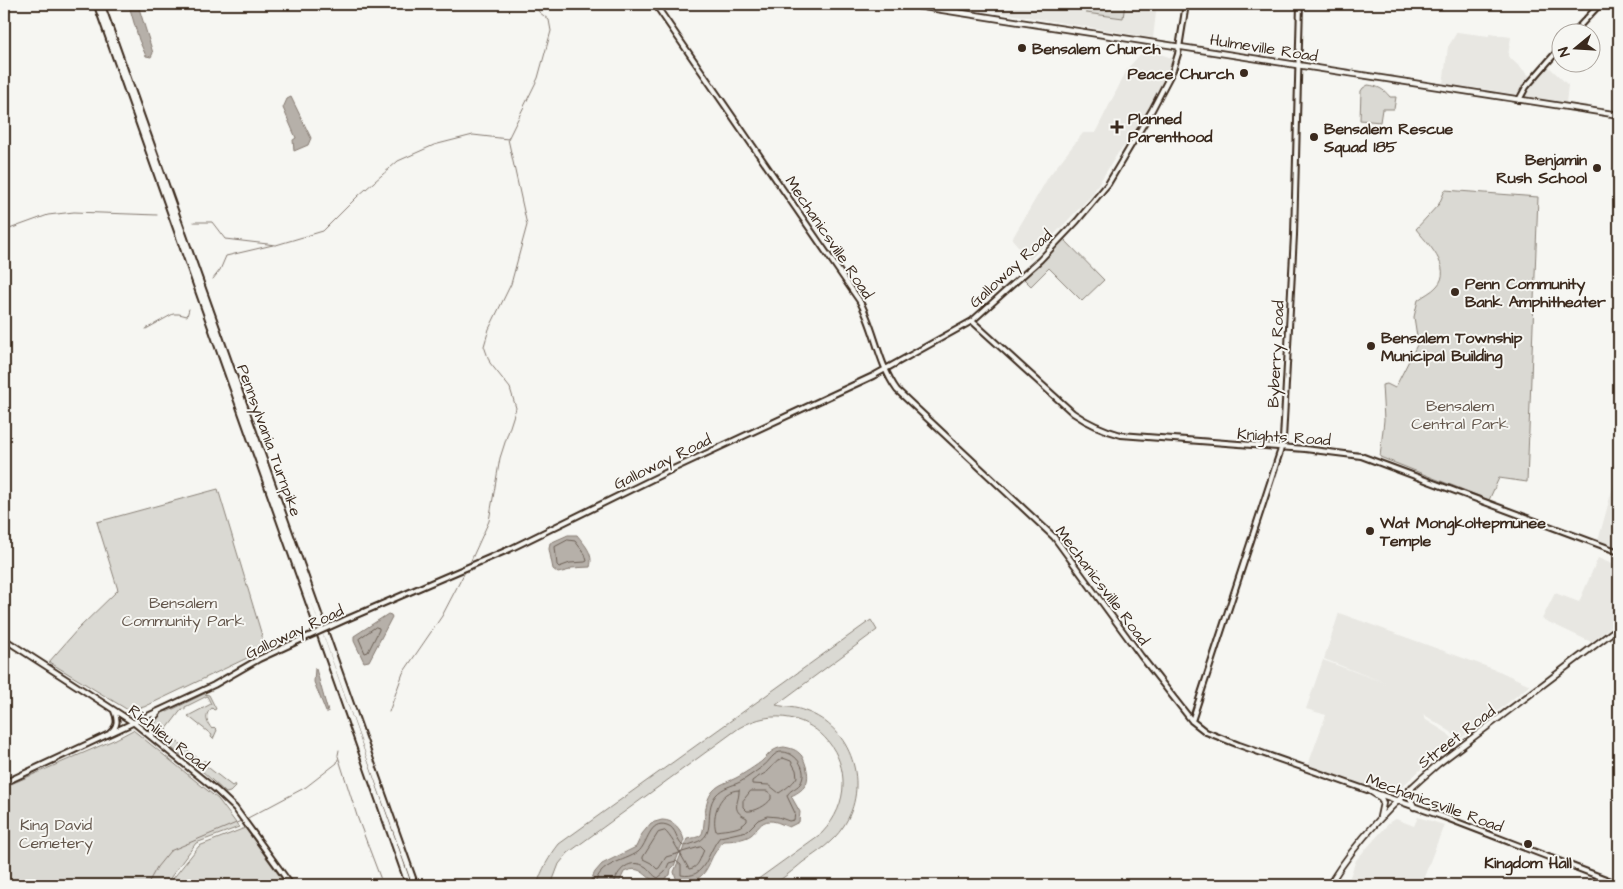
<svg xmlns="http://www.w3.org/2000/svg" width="1623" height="889" font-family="'Architects Daughter',sans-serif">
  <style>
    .built { fill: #e8e7e2 }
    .green { fill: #dad9d3; stroke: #8a8278 }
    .water { fill: #b6b0a9; stroke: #857a71 }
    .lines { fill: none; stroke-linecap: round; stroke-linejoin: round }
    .shore { stroke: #6c6056; stroke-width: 1 }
    .stream { stroke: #857a71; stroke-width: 1 }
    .secondary-casing { stroke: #3b2a1e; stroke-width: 8 }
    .primary-casing { stroke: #3b2a1e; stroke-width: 8 }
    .highway-casing { stroke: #3b2a1e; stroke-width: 9 }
    .secondary { stroke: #f6f6f2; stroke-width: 4 }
    .primary { stroke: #f6f6f2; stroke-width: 4.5 }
    .highway { stroke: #f6f6f2; stroke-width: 5 }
    .secondary-bridge-casing { stroke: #3b2a1e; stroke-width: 8; stroke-linecap: butt }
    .secondary-bridge { stroke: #f6f6f2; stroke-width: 4 }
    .poi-dot { fill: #3b2a1e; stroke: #f6f6f2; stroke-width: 2 }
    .labels { text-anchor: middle; stroke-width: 4; stroke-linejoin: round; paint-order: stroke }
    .street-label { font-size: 16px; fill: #3b2a1e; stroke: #f6f6f2 }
    .poi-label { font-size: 16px; font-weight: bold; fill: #3b2a1e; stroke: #f6f6f2; text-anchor: start }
    .park-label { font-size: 16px; fill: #63564b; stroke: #f6f6f2 }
  </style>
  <rect width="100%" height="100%" fill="#f6f6f2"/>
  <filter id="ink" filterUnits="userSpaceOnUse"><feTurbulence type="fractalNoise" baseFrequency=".02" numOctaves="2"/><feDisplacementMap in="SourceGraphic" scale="10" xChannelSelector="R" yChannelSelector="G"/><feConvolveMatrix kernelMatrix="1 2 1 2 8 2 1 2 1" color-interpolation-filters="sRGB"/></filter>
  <g filter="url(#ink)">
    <path class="built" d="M 950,4 L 1157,4 L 1153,38 Z
      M 1457,32 L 1489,36 L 1489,34 L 1511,37 L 1508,56 L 1535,81 L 1548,66 L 1568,85 L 1566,103 L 1477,88 L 1443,84 L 1448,47 Z
      M 1145,49 L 1172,58 L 1170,68 L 1160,89 L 1128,142 L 1118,153 L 1091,196 L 1030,260 L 1012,239 L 1049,176 L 1083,133 L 1095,133 L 1128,68 Z
      M 1619,465 L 1619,549 L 1598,541 Z
      M 1598,558 L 1619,567 L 1619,617 L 1612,623 L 1613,625 L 1591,642 L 1542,619 L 1555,593 L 1579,602 Z
      M 1339,613 L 1499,671 L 1530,685 L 1484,722 L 1458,740 L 1451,732 L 1423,714 L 1426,720 L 1447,733 L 1455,741 L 1443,749 L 1394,794 L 1387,794 L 1346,778 L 1322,771 L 1308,765 L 1326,715 L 1306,709 L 1323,660 L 1385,683 L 1324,659 Z
      M 1418,817 L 1444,825 L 1421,885 L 1347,885 L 1356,860 L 1391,821 L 1396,819 L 1414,826 Z"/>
    <path class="green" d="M 1087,4 L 1125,4 L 1123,18 L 1086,13 Z
      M 1368,85 C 1377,86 1384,89 1390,97 L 1396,97 L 1394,109 L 1382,109 L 1380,122 L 1360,120 L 1361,91 L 1363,88 Z
      M 1445,190 L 1538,197 L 1527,482 L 1499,478 L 1489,500 L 1380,457 L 1384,420 L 1382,385 L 1387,384 L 1395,388 L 1418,343 L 1414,317 L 1418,300 C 1424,295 1432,292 1437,286 C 1454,268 1426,242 1416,229 L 1439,204 Z
      M 1062,237 L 1104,280 L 1082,301 L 1049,268 L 1031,286 L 1022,277 Z
      M 218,489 L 266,649 L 144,707 L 128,710 L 49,662 L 77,630 L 118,590 L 97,522 Z
      M 871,620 L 877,630 L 776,705 C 785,707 796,707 805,711 C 852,727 871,786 843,827 C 833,842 818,852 803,862 C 796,868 777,884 769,885 C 763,886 756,885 750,885 L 822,833 C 879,772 810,686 739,728 L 568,853 L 559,864 L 551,885 L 537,885 C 542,869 549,857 559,844 Z
      M 204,694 L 209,695 L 216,709 L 214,710 L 212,708 C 204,714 206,722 212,729 L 214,727 L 217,730 L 213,739 L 211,737 L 212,735 L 188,716 L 211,704 L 207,696 L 185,707 L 185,710 L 182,709 L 166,730 L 167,734 L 184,747 L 187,746 L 186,749 L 200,760 L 194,764 L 184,756 L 183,757 L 154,734 C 148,724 156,715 166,710 L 167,712 Z
      M 133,730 L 218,799 L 239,827 L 196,843 L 165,885 L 4,885 L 4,787 L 116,739 Z
      M 203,761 L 206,761 L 205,765 L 232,786 L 235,784 L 236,786 L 230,792 L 226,793 L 201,770 L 200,766 Z
      M 245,828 L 286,885 L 168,885 L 199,846 Z"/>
    <path class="water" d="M 136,4 L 138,5 L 153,53 L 151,57 L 146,56 L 139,40 L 130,9 L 132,5 Z
      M 291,97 L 311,138 L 308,145 L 294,151 L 293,140 L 296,138 L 283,108 L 287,99 Z
      M 568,535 L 577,535 C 585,545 594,554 590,567 L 571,568 L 570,570 L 558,573 L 553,569 L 549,549 L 550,543 Z
      M 388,614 L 391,615 L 392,617 L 369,661 L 364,662 L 354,641 L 354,636 Z
      M 315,668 L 316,669 L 328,712 L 326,712 L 314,682 Z
      M 784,747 C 789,748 795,749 799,753 C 802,755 804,760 805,763 C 811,780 807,789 791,796 L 800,812 L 799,822 L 789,827 C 783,825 777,821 770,821 C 760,821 758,830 751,835 C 744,840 731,841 723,841 C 719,847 713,854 710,862 C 703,879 695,882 677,881 L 674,872 L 687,839 C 691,838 698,838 701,835 C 706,830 702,803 713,791 C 719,784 728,782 736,778 C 740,776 759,764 762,761 C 769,754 773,748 784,747 Z
      M 662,820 C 674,820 681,829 684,840 L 674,866 L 671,869 L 670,875 L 665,878 L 664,882 L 661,884 C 645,880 643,863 624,872 L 618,885 L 590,885 L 591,880 L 595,872 L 602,864 L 636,847 L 642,834 L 651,823 Z"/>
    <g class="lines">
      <path class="shore" d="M 568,540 L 575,541 L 585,554 L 587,561 L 585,562 L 570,563 L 559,567 L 557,565 L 555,547 Z
        M 376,627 L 379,628 L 379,630 L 368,652 L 365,653 L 359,639 Z
        M 783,758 L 791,761 L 796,770 L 797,777 C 793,784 785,789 779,793 L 769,785 L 752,784 L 752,781 C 757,777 762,775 767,772 C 773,767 775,761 783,758 Z
        M 739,790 C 740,802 729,810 747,818 L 747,821 C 740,830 727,829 716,831 C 711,815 720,790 739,790 Z
        M 751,791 L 767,791 L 771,794 L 771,799 C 767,805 755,812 747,811 L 743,807 L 743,801 Z
        M 665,831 C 670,835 677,848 680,853 L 666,857 L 659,868 L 657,869 L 651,863 L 643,859 L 643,857 L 658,833 Z
        M 701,847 L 704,850 C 700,858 699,868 689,869 L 680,853 Z
        M 595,885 C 598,863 624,862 638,852 C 648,844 649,819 667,825 C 677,828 676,841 683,846 C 688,846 690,844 694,843 C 719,836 702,812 716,795 C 723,787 732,786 740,782 C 747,778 755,772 762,767 C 770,762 773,751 783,752 C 797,753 809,771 800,784 C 796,789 789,790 787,796 L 795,813 L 794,820 L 789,821 L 778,817 L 767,816 L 758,820 L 747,831 L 720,837 C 707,852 706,880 681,875 L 681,865 L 676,861 L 669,863 L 665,872 L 658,878 C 652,875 651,871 646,867 C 631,857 616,870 614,885"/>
      <path class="stream" d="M 194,222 L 212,222 L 225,239 L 276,245 L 323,231 L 358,196 L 398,161 L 434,145 L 473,135 L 508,139
        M 4,231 L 48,215 L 74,212 L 157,215
        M 213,279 L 220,270 L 226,256 L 273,245
        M 146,329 L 173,314 L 179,314 L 187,316 L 189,309
        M 469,565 L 489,521 L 500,458 L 516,408 L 510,388 L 490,363 L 484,346 L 489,329 L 511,284 L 527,225 L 508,139 L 538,78 L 551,31 L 549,20 L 539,12 L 534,4
        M 389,712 L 403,673 L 442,616 L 467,568
        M 338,755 L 339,750
        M 338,756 L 358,819 L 383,885
        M 246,819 L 306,787 L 337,763 L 338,759
        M 147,885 L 157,867 L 170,851 L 241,821"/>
      <defs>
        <path id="secondary" d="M 655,4 L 859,300 C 875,328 878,364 897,390 L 1054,537 L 1141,656 L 1192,721 L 1206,732 L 1239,745 L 1444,817 L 1619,884
          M 1574,32 L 1600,4
          M 1519,100 L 1526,87 L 1560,48
          M 972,321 L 1073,413 C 1089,424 1102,430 1121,435 L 1305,449 L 1361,456 L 1619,552
          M 347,619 L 510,549 L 675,468 L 873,376 L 972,321 L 1040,260 L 1077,221 L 1108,184 L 1152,110 L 1173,70 L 1178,54 L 1186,4
          M 4,639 L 134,723 L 216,790 L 235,808 L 291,885
          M 1192,721 L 1280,452 L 1283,439 L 1294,235 L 1300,4
          M 110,733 C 118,726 118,720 114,711
          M 153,738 C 149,728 150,721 158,713
          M 4,783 L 214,685 L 259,659 L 298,641"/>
        <path id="primary" d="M 904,4 L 1619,115
          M 1412,787 L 1410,798 L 1414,807
          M 1370,791 L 1381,798 L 1383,803 L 1380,817
          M 1329,885 C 1358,838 1396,800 1438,764 L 1619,627"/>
        <path id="highway" d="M 97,4 L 409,885
          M 101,4 L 415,885"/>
      </defs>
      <use href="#secondary" class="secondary-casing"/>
      <use href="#primary" class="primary-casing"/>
      <use href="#highway" class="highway-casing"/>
      <use href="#secondary" class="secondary"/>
      <use href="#primary" class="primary"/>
      <use href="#highway" class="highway"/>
      <defs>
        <path id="secondary-bridge" d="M 298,641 L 347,619"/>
      </defs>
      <use href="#secondary-bridge" class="secondary-bridge-casing"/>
      <use href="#secondary-bridge" class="secondary-bridge"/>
    </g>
  </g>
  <g class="poi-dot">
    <circle cx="1022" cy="48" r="5"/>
    <circle cx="1244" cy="73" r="5"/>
    <path d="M1114.5 119.5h5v5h5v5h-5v5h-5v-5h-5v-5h5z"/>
    <circle cx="1314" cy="137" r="5"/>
    <circle cx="1597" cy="168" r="5"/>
    <circle cx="1455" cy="292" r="5"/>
    <circle cx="1371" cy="346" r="5"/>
    <circle cx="1370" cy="531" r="5"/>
    <circle cx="1528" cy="844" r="5"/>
  </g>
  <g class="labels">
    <g class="street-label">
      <text transform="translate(1264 47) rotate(9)" y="6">Hulmeville Road</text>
      <text transform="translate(830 237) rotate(56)" y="6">Mechanicsville Road</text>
      <text transform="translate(1010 268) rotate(-43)" y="6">Galloway Road</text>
      <text transform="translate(1275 354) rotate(-87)" y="6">Byberry Road</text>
      <text transform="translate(1284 436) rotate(4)" y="6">Knights Road</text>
      <text transform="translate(270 440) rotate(70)" y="6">Pennsylvania Turnpike</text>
      <text transform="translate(662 461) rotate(-26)" y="6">Galloway Road</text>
      <text transform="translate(1103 585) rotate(53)" y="6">Mechanicsville Road</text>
      <text transform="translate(294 631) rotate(-25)" y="6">Galloway Road</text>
      <text transform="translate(1456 736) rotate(-37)" y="6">Street Road</text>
      <text transform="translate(169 737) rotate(38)" y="6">Richlieu Road</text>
      <text transform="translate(1435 802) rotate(20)" y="6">Mechanicsville Road</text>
    </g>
    <g class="poi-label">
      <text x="1032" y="54">Bensalem Church</text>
      <text x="1234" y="79" text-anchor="end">Peace Church</text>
      <text x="1128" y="124">Planned<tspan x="1128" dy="18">Parenthood</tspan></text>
      <text x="1324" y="134">Bensalem Rescue<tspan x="1324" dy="18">Squad 185</tspan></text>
      <text x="1587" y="165" text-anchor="end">Benjamin<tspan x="1587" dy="18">Rush School</tspan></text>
      <text x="1465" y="289">Penn Community<tspan x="1465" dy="18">Bank Amphitheater</tspan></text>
      <text x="1381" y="343">Bensalem Township<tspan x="1381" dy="18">Municipal Building</tspan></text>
      <text x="1380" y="528">Wat Mongkoltepmunee<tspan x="1380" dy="18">Temple</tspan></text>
      <text x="1528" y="868" text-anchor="middle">Kingdom Hall</text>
    </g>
    <g class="park-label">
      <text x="1460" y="411">Bensalem<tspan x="1460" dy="18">Central Park</tspan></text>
      <text x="183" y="608">Bensalem<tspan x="183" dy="18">Community Park</tspan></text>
      <text x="56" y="830">King David<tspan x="56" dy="18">Cemetery</tspan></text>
    </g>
  </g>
  <rect width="1623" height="889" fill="none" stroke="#f6f6f2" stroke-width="20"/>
  <rect x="10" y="10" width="1603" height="869" fill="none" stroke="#3b2a1e" stroke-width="2" filter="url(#ink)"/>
  <g transform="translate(1576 48) rotate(252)"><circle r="24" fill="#f6f6f2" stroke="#aba49d"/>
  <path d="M0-4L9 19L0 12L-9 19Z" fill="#3b2a1e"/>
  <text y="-8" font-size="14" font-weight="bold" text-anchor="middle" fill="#3b2a1e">N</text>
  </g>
</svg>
